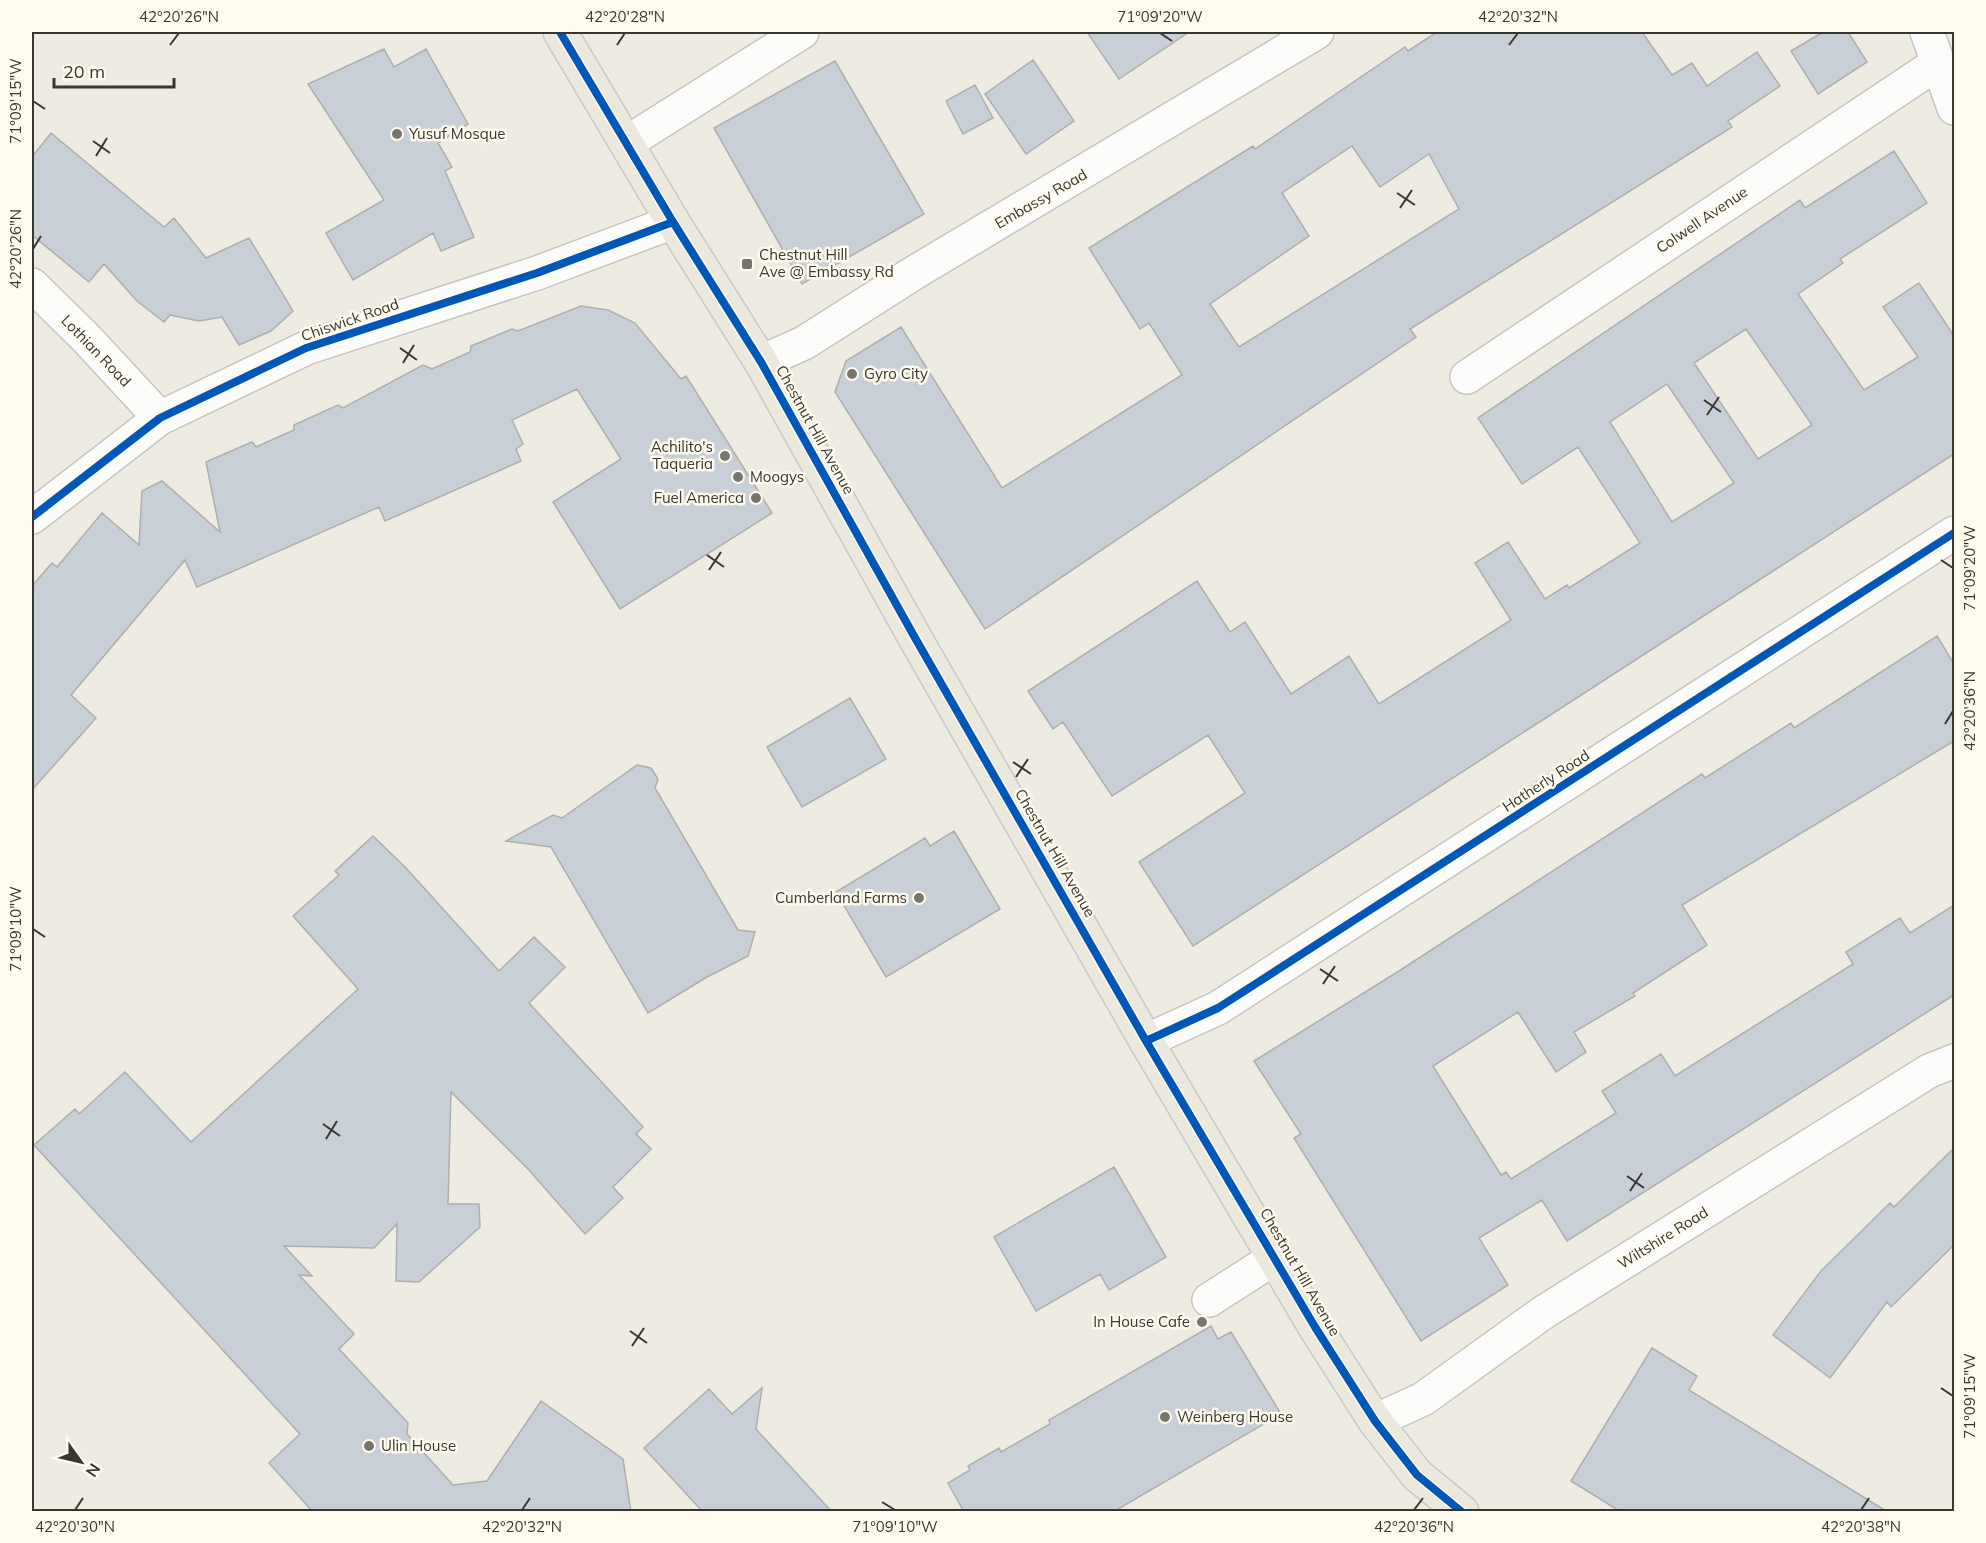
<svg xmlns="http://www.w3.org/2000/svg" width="1986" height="1543" font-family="Mulish,sans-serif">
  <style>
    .building { fill: #c9cfd6; stroke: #aeaead; stroke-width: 1.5; fill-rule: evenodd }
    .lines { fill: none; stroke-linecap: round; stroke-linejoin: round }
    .minor-casing { stroke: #c6c4be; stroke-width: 36 }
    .major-casing { stroke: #c9c8c3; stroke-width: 36 }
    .minor { stroke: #fcfcfb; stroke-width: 33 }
    .major { stroke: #ebe8de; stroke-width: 33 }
    .cycleway-casing { stroke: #fffbef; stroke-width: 11 }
    .cycleway { stroke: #0057b8; stroke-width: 8 }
    .ticks { fill: none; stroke: #383630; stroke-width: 2 }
    .poi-dot { fill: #78756f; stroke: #fffbef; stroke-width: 2 }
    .labels { text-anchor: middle; stroke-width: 5; stroke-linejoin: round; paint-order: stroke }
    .poi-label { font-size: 15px; fill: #383630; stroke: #fffbef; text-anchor: start }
    .street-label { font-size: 15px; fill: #383630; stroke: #fffbef }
    .neatline { fill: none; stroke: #383630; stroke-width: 2 }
    .ticks-label { font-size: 15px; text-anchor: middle; fill: #383630 }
  </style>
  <rect width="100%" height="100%" fill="#eeebe3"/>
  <path class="building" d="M 1087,32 L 1189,32 L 1119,79 Z
    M 1437,32 L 1642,32 L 1672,75 L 1692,63 L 1707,86 L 1757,52 L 1780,86 L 1728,121 L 1732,127 L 1410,329 L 1416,337 L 985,629 L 835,392 L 846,361 L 901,327 L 1002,488 L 1182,375 L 1149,323 L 1140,329 L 1089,248 L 1253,146 L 1255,149 L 1405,47 L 1408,51 ZM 1352,146 L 1380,187 L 1429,154 L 1459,209 L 1239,347 L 1210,304 L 1309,236 L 1282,193 Z
    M 1823,32 L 1848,32 L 1867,62 L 1818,94 L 1791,51 Z
    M 384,49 L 394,67 L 426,49 L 468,124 L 438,143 L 452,167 L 445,171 L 474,237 L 441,251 L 433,233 L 353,280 L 326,233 L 384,200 L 308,84 Z
    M 1033,60 L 1074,121 L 1026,154 L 985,94 Z
    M 835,61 L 924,214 L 802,284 L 714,128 Z
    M 975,85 L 993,118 L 963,134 L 946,101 Z
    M 51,133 L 164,227 L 174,218 L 206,258 L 249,238 L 293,311 L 271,331 L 239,345 L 222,317 L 199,321 L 170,315 L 164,322 L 137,301 L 104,264 L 89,282 L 32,235 L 32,157 Z
    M 1894,151 L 1927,203 L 1840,259 L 1843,263 L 1798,294 L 1864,390 L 1918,357 L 1883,307 L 1919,283 L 1954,336 L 1954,454 L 1193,946 L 1139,862 L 1245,793 L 1208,735 L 1112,796 L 1063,722 L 1053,729 L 1028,691 L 1197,581 L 1230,632 L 1245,622 L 1291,694 L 1349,656 L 1379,704 L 1511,620 L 1475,563 L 1508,542 L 1545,599 L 1567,585 L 1569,588 L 1640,543 L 1578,447 L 1522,484 L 1478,418 L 1800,200 L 1805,208 ZM 1746,329 L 1812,425 L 1758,459 L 1694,363 ZM 1667,384 L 1734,483 L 1672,522 L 1610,422 Z
    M 581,306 L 608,310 L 635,323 L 681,379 L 686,376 L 772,513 L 620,609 L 553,502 L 621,459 L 577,389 L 512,420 L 523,444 L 516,449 L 521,461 L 385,521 L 379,507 L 197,587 L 185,560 L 71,695 L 96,718 L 32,790 L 32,586 L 52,563 L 57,567 L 102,513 L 139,545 L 142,491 L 162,481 L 220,532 L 206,462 L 252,442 L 256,447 L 294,430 L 294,425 L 338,405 L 343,408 L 423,365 L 432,369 L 470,352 L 471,346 L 488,339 L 512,329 L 518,331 Z
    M 1937,636 L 1954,664 L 1954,741 L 1682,905 L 1707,945 L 1633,993 L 1635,996 L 1574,1032 L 1586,1052 L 1556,1072 L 1518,1012 L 1433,1066 L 1501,1175 L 1506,1172 L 1511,1179 L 1616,1113 L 1602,1091 L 1661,1054 L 1675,1076 L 1853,964 L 1846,952 L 1900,918 L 1910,933 L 1954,905 L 1954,995 L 1567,1241 L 1542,1200 L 1479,1238 L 1508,1285 L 1421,1341 L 1294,1138 L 1301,1134 L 1254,1061 L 1399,971 L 1702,774 L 1705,778 L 1791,723 L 1794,728 Z
    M 850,698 L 886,759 L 802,807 L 767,747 Z
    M 637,765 L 651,768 L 658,779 L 655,788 L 738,930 L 755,932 L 748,956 L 707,977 L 648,1013 L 551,847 L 506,841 L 553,815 L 562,818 Z
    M 954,831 L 1000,909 L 886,977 L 836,892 L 925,838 L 930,846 Z
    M 373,836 L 406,868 L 499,971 L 534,937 L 565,967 L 529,1003 L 643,1127 L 636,1134 L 651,1149 L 613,1187 L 623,1198 L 585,1234 L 528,1169 L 451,1092 L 448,1204 L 479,1204 L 480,1227 L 419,1282 L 396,1281 L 397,1224 L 374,1248 L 284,1246 L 312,1276 L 299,1275 L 354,1334 L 339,1349 L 408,1423 L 407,1434 L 453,1485 L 487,1481 L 541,1401 L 623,1459 L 631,1512 L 313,1512 L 269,1463 L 300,1434 L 34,1145 L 75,1109 L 79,1114 L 125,1072 L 191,1142 L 358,989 L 293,916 L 339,875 L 335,871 Z
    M 1954,1148 L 1954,1245 L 1891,1307 L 1887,1302 L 1830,1378 L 1773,1335 L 1821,1271 L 1890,1203 L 1894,1207 Z
    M 1114,1167 L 1166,1257 L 1109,1290 L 1100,1274 L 1036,1311 L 994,1237 Z
    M 1211,1326 L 1218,1339 L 1231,1332 L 1281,1414 L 1113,1512 L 964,1512 L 948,1483 L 970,1470 L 968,1466 L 999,1448 L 1001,1452 L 1050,1424 L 1049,1420 Z
    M 1652,1348 L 1697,1376 L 1689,1390 L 1888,1512 L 1621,1512 L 1571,1481 Z
    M 762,1388 L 756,1429 L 832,1512 L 703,1512 L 644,1448 L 709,1389 L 732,1414 Z"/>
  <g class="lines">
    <defs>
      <path id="minor" d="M 1927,32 L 1954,108
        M 628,142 L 802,32
        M 32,285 L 86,338 L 160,418
        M 761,362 L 804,343 L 917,271 L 1317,32
        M 1467,377 L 1938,63
        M 32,517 L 160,418 L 306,348 L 537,273 L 673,222
        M 1146,1041 L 1218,1008 L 1954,533
        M 1209,1300 L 1276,1257
        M 1375,1421 L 1423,1399 L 1544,1312 L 1929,1071 L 1954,1061"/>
      <path id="major" d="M 560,32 L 673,222 L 761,362 L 914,636 L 1146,1041 L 1315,1327 L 1375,1421 L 1417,1475 L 1462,1512"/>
    </defs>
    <use href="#minor" class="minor-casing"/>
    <use href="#major" class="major-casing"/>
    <use href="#minor" class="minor"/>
    <use href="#major" class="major"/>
    <defs>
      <path id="cycleway" d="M 560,32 L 673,222 L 761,362 L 914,636 L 1146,1041 L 1315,1327 L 1375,1421 L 1417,1475 L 1462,1512
        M 32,517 L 160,418 L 306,348 L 537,273 L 673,222
        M 1146,1041 L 1218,1008 L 1954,533"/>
    </defs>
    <use href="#cycleway" class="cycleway-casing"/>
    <use href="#cycleway" class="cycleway"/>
  </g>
  <path class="ticks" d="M 1160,33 L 1172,41M 170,45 L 179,33M 617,45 L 625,33M 1509,45 L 1518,33M 33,101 L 45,109M 93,141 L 110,153M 96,156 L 107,138M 1397,193 L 1415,205M 1400,208 L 1412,190M 33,249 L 41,236M 400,348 L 417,360M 403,363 L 414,345M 1704,400 L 1721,412M 1707,415 L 1719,397M 707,555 L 724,567M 1941,560 L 1953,568M 709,570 L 721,552M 1945,724 L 1953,711M 1013,762 L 1031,774M 1016,777 L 1028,759M 33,929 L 45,937M 1320,969 L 1338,981M 1323,984 L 1335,966M 323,1124 L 340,1136M 326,1139 L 337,1121M 1627,1176 L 1644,1188M 1630,1191 L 1642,1173M 630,1331 L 647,1343M 632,1346 L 644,1328M 1941,1388 L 1953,1396M 882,1502 L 895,1510M 75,1510 L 83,1498M 522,1510 L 530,1498M 1414,1510 L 1423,1498M 1861,1510 L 1869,1498"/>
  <g class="poi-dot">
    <circle cx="397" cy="134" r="6"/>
    <rect x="741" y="258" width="12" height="12" rx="3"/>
    <circle cx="852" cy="374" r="6"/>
    <circle cx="725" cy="456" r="6"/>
    <circle cx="738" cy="477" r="6"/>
    <circle cx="756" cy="498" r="6"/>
    <circle cx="919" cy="898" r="6"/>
    <circle cx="1202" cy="1322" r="6"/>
    <circle cx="1165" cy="1417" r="6"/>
    <circle cx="369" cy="1446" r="6"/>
  </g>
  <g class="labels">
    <g class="poi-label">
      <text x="409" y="139">Yusuf Mosque</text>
      <text x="759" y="260">Chestnut Hill<tspan x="759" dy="17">Ave @ Embassy Rd</tspan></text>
      <text x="864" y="379">Gyro City</text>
      <text x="713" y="452" text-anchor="end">Achilito's<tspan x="713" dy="17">Taqueria</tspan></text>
      <text x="750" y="482">Moogys</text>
      <text x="744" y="503" text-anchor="end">Fuel America</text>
      <text x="907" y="903" text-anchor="end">Cumberland Farms</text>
      <text x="1190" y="1327" text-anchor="end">In House Cafe</text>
      <text x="1177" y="1422">Weinberg House</text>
      <text x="381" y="1451">Ulin House</text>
    </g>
    <g class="street-label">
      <text transform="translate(1041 199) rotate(-30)" y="5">Embassy Road</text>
      <text transform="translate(1702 220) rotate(-34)" y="5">Colwell Avenue</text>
      <text transform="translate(350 320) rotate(-19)" y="5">Chiswick Road</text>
      <text transform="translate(96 351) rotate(46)" y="5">Lothian Road</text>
      <text transform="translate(815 430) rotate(61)" y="5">Chestnut Hill Avenue</text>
      <text transform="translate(1546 781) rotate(-33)" y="5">Hatherly Road</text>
      <text transform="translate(1055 853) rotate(60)" y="5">Chestnut Hill Avenue</text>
      <text transform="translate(1663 1238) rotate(-32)" y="5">Wiltshire Road</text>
      <text transform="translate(1300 1272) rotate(60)" y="5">Chestnut Hill Avenue</text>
    </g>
  </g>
  <rect width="1986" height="1543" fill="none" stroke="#fffbef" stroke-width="66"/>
  <g transform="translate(81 1462) rotate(124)" stroke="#fffbef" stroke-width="4.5" paint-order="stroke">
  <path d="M0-4.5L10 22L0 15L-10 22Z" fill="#383630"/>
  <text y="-9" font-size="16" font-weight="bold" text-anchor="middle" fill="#383630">N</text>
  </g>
  <path d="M54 78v9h120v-9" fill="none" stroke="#383630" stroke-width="3"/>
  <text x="63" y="78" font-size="18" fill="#383630" stroke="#fffbef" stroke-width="4.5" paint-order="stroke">20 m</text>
  <rect x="33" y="33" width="1920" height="1477" class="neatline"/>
  <g class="ticks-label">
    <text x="179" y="22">42°20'26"N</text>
    <text x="625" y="22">42°20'28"N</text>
    <text x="1160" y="22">71°09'20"W</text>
    <text x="1518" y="22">42°20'32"N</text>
    <text transform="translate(16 101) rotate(-90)" y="5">71°09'15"W</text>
    <text transform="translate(16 249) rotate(-90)" y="5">42°20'26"N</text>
    <text transform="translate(1970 568) rotate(-90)" y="5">71°09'20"W</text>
    <text transform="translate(1970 711) rotate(-90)" y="5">42°20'36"N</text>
    <text transform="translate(16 929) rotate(-90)" y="5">71°09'10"W</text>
    <text transform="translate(1970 1396) rotate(-90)" y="5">71°09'15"W</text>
    <text x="75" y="1532">42°20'30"N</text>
    <text x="522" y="1532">42°20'32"N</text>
    <text x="895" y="1532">71°09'10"W</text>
    <text x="1414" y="1532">42°20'36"N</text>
    <text x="1861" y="1532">42°20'38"N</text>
  </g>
</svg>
